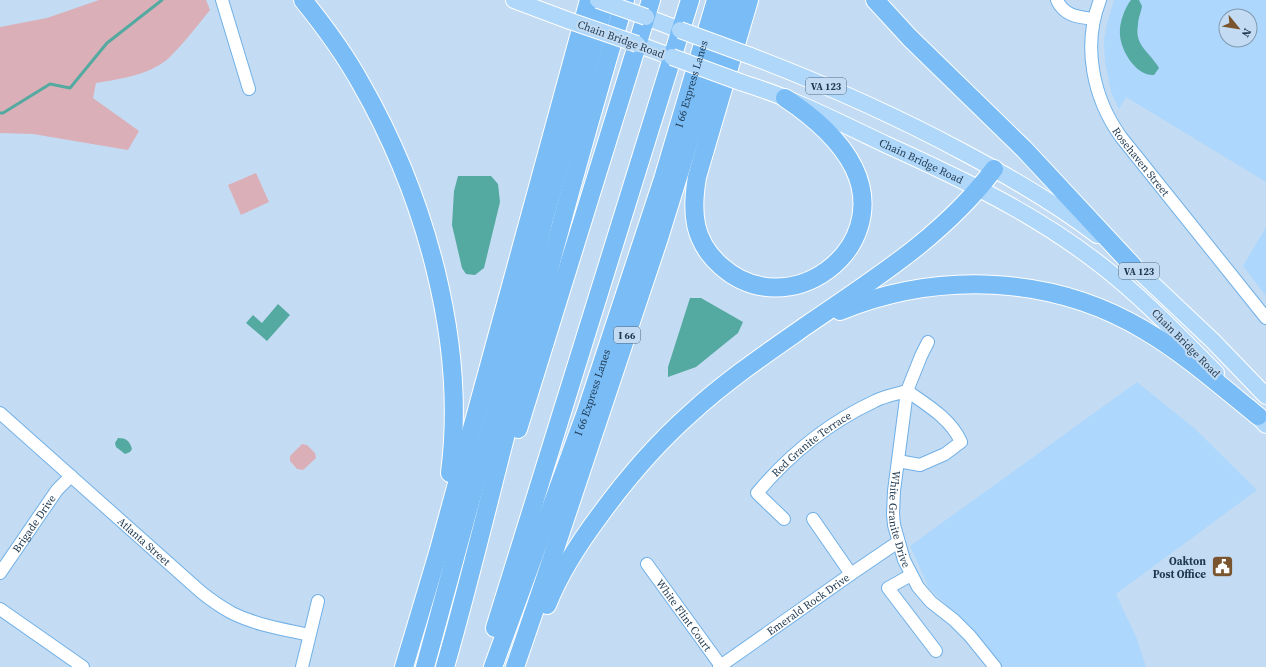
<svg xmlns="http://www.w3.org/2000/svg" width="1266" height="667" font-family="'Source Serif 4',serif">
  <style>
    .built { fill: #add7fc; fill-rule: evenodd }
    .green { fill: #dbafb7 }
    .water { fill: #54a9a0 }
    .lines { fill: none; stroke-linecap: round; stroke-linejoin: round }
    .stream { stroke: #54a9a0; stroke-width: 3 }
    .minor-casing { stroke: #70b0e7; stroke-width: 14 }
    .major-casing { stroke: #fff; stroke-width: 18 }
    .highway-casing { stroke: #fff; stroke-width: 20 }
    .minor { stroke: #fff; stroke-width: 12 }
    .major { stroke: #afd7fa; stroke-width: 16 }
    .highway { stroke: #79bcf6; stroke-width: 18 }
    .major-bridge-casing { stroke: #fff; stroke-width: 18; stroke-linecap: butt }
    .major-bridge { stroke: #afd7fa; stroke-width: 16 }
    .labels { text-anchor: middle; stroke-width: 4; stroke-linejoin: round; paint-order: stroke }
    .shield { fill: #c3dcf3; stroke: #506980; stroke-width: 1 }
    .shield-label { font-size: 10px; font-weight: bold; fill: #1e384f }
    .street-label { font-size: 11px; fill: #1e384f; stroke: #c3dcf3 }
    .poi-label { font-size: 11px; font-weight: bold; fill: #1e384f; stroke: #c3dcf3; text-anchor: end }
  </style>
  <rect width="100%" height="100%" fill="#c3dcf3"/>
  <path class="built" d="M 1114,0 L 1266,0 L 1266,182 L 1126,97 L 1119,109 L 1111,92 L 1105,61 L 1104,40 L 1107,24 ZM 1226,16 L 1250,16 L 1250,40 L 1226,40 Z
    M 1266,227 L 1266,296 L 1243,266 Z
    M 1137,382 L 1194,428 L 1257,490 L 1116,594 L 1137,639 L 1146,667 L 1002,667 L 979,637 L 929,588 L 910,546 Z"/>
  <path class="green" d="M 99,0 L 206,0 L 210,10 C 197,26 184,43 170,57 C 151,75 120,79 96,83 L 93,98 L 139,131 L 128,150 L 33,134 L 0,133 L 0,27 L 47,18 Z
    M 256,173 L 269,202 L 241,215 L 228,185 Z
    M 302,444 L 307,445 L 315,453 L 316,458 L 303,470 L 297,469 L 290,461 L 290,456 Z"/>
  <path class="water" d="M 1131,0 L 1139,0 L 1142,6 C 1141,13 1138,18 1138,25 C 1134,46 1150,52 1159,68 L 1154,75 C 1136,76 1121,51 1120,35 C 1119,24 1124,9 1131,0 Z
    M 458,176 L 491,176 L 498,184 L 500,202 L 484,268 L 475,275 L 466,274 L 462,268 L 452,225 L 454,191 Z
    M 690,298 L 701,298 L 743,322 L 738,333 L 696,367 L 668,377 L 668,367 Z
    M 278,304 L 290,315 L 267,341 L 246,323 L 253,315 L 262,323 Z
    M 118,438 C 126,438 130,441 132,449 L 130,452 L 125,454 L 116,447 L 115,443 Z"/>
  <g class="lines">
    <path class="stream" d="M 0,113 L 3,113 L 50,84 L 70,88 L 107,43 L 162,0"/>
    <defs>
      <g id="minor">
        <path d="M 222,0 L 249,89"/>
        <path d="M 1057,0 C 1064,16 1078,17 1094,19"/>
        <path id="s1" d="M 1100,0 C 1082,46 1093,98 1121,137 L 1266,318"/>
        <path id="s2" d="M 928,342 L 921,356 L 907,391 L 894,491 L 893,514 L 894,525 L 904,560 L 918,587 L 931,602 L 954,620 L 970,636 L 995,667"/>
        <path id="s3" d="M 0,413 L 201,592 C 211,600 221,607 232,613 C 256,625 283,629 309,635"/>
        <path id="s4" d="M 784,519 L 757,493 C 789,455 830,422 875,401 C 885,396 897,394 907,391 C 927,405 951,419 961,442 L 945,454 L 920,465 L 898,461"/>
        <path d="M 813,519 L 851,574"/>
        <path id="s5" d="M 647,564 L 721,666"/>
        <path id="s6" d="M 0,573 L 57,490 L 71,476"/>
        <path d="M 911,575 L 888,588 L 936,651"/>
        <path d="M 0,609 L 83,667"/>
        <path d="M 302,667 L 318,601"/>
        <path id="s7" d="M 719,667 L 851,574 L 898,542"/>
      </g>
      <g id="major">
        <path d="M 514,0 L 570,21"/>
        <path d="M 646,17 L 680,30"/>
        <path d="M 637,44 L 672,57"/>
        <path d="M 748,55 C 822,83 894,115 963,152 C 1010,177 1055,203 1097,235"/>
        <path id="s8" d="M 740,82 C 755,87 771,92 785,98 C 820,112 853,129 887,145 C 962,179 1036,214 1102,266 C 1143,298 1179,336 1216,373"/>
        <path d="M 1124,257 L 1213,341 L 1266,396"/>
        <path d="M 1249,407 L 1266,425"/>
      </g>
      <g id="highway">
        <path d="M 303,0 C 324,26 344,53 360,82 C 425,195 467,342 450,473"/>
        <path d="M 749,0 L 697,177 C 691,213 693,241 721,266 C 788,326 893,250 854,168 C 839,138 812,116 785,98"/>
        <path d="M 875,0 L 910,38 L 1024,149 L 1133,266"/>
        <path d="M 840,311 C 938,271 1052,275 1144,330 C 1185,354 1221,386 1258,416"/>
        <path d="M 518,429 L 651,0"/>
        <path d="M 547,605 C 560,572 579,543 600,515 C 627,478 657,443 691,413 C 727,380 767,353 807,325 C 874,279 945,235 994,169"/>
        <path d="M 495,628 L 690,0"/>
        <path d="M 404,667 L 438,553 L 589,0"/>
        <path d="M 425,667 L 498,400 L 544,219 L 606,0"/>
        <path d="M 445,667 C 471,577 492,486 516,395 C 550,263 586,131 625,0"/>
        <path id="s9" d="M 493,667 L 586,412 L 663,179 L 716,0"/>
        <path d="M 515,667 L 540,594 L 659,238 L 733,0"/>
      </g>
    </defs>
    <use href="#minor" class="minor-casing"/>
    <use href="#major" class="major-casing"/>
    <use href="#highway" class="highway-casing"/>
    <use href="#minor" class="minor"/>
    <use href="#major" class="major"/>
    <use href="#highway" class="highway"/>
    <defs>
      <path id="major-bridge" d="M 598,0 L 646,17
        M 570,21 L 637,44
        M 680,30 L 748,55
        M 672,57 L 740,82"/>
    </defs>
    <use href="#major-bridge" class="major-bridge-casing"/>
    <use href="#major-bridge" class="major-bridge"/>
  </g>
  <defs>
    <symbol id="civic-square" viewBox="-11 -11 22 22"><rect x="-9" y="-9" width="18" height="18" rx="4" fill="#79542e" stroke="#c3dcf3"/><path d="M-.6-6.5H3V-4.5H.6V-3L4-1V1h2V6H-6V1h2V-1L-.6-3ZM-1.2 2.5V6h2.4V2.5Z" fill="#fff"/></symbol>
  </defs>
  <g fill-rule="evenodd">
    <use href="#civic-square" x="1210" y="554" width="25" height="25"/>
  </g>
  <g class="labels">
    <g class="shield">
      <rect x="806" y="78" width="40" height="16" rx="3"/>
      <rect x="1119" y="263" width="40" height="16" rx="3"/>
      <rect x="614" y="327" width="26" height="16" rx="3"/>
    </g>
    <g class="shield-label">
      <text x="826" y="90">VA 123</text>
      <text x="1139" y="275">VA 123</text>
      <text x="627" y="339">I 66</text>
    </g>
    <g class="street-label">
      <text transform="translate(621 39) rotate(20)" y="4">Chain Bridge Road</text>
      <text dy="4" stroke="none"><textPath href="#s9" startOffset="616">I 66 Express Lanes</textPath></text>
      <text dy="4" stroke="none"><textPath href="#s8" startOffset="198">Chain Bridge Road</textPath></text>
      <text dy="4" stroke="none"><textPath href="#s1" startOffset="176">Rosehaven Street</textPath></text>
      <text transform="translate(1186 343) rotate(45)" y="4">Chain Bridge Road</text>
      <text dy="4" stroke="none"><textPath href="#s9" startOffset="292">I 66 Express Lanes</textPath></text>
      <text dy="4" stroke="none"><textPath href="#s4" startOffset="111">Red Granite Terrace</textPath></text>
      <text dy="4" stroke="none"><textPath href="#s2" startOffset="183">White Granite Drive</textPath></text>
      <text dy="4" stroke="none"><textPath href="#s6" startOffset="60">Brigade Drive</textPath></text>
      <text dy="4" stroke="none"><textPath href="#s3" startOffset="193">Atlanta Street</textPath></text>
      <text dy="4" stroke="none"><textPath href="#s7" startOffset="109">Emerald Rock Drive</textPath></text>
      <text dy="4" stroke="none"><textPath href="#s5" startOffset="63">White Flint Court</textPath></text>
    </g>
    <g class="poi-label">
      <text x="1206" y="565">Oakton<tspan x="1206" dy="13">Post Office</tspan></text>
    </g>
  </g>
  <g transform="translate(1238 28) rotate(120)"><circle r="19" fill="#c3dcf3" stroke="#819ab1"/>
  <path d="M0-3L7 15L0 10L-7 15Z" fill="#79542e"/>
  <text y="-6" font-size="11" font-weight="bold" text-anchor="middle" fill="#1e384f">N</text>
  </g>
</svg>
